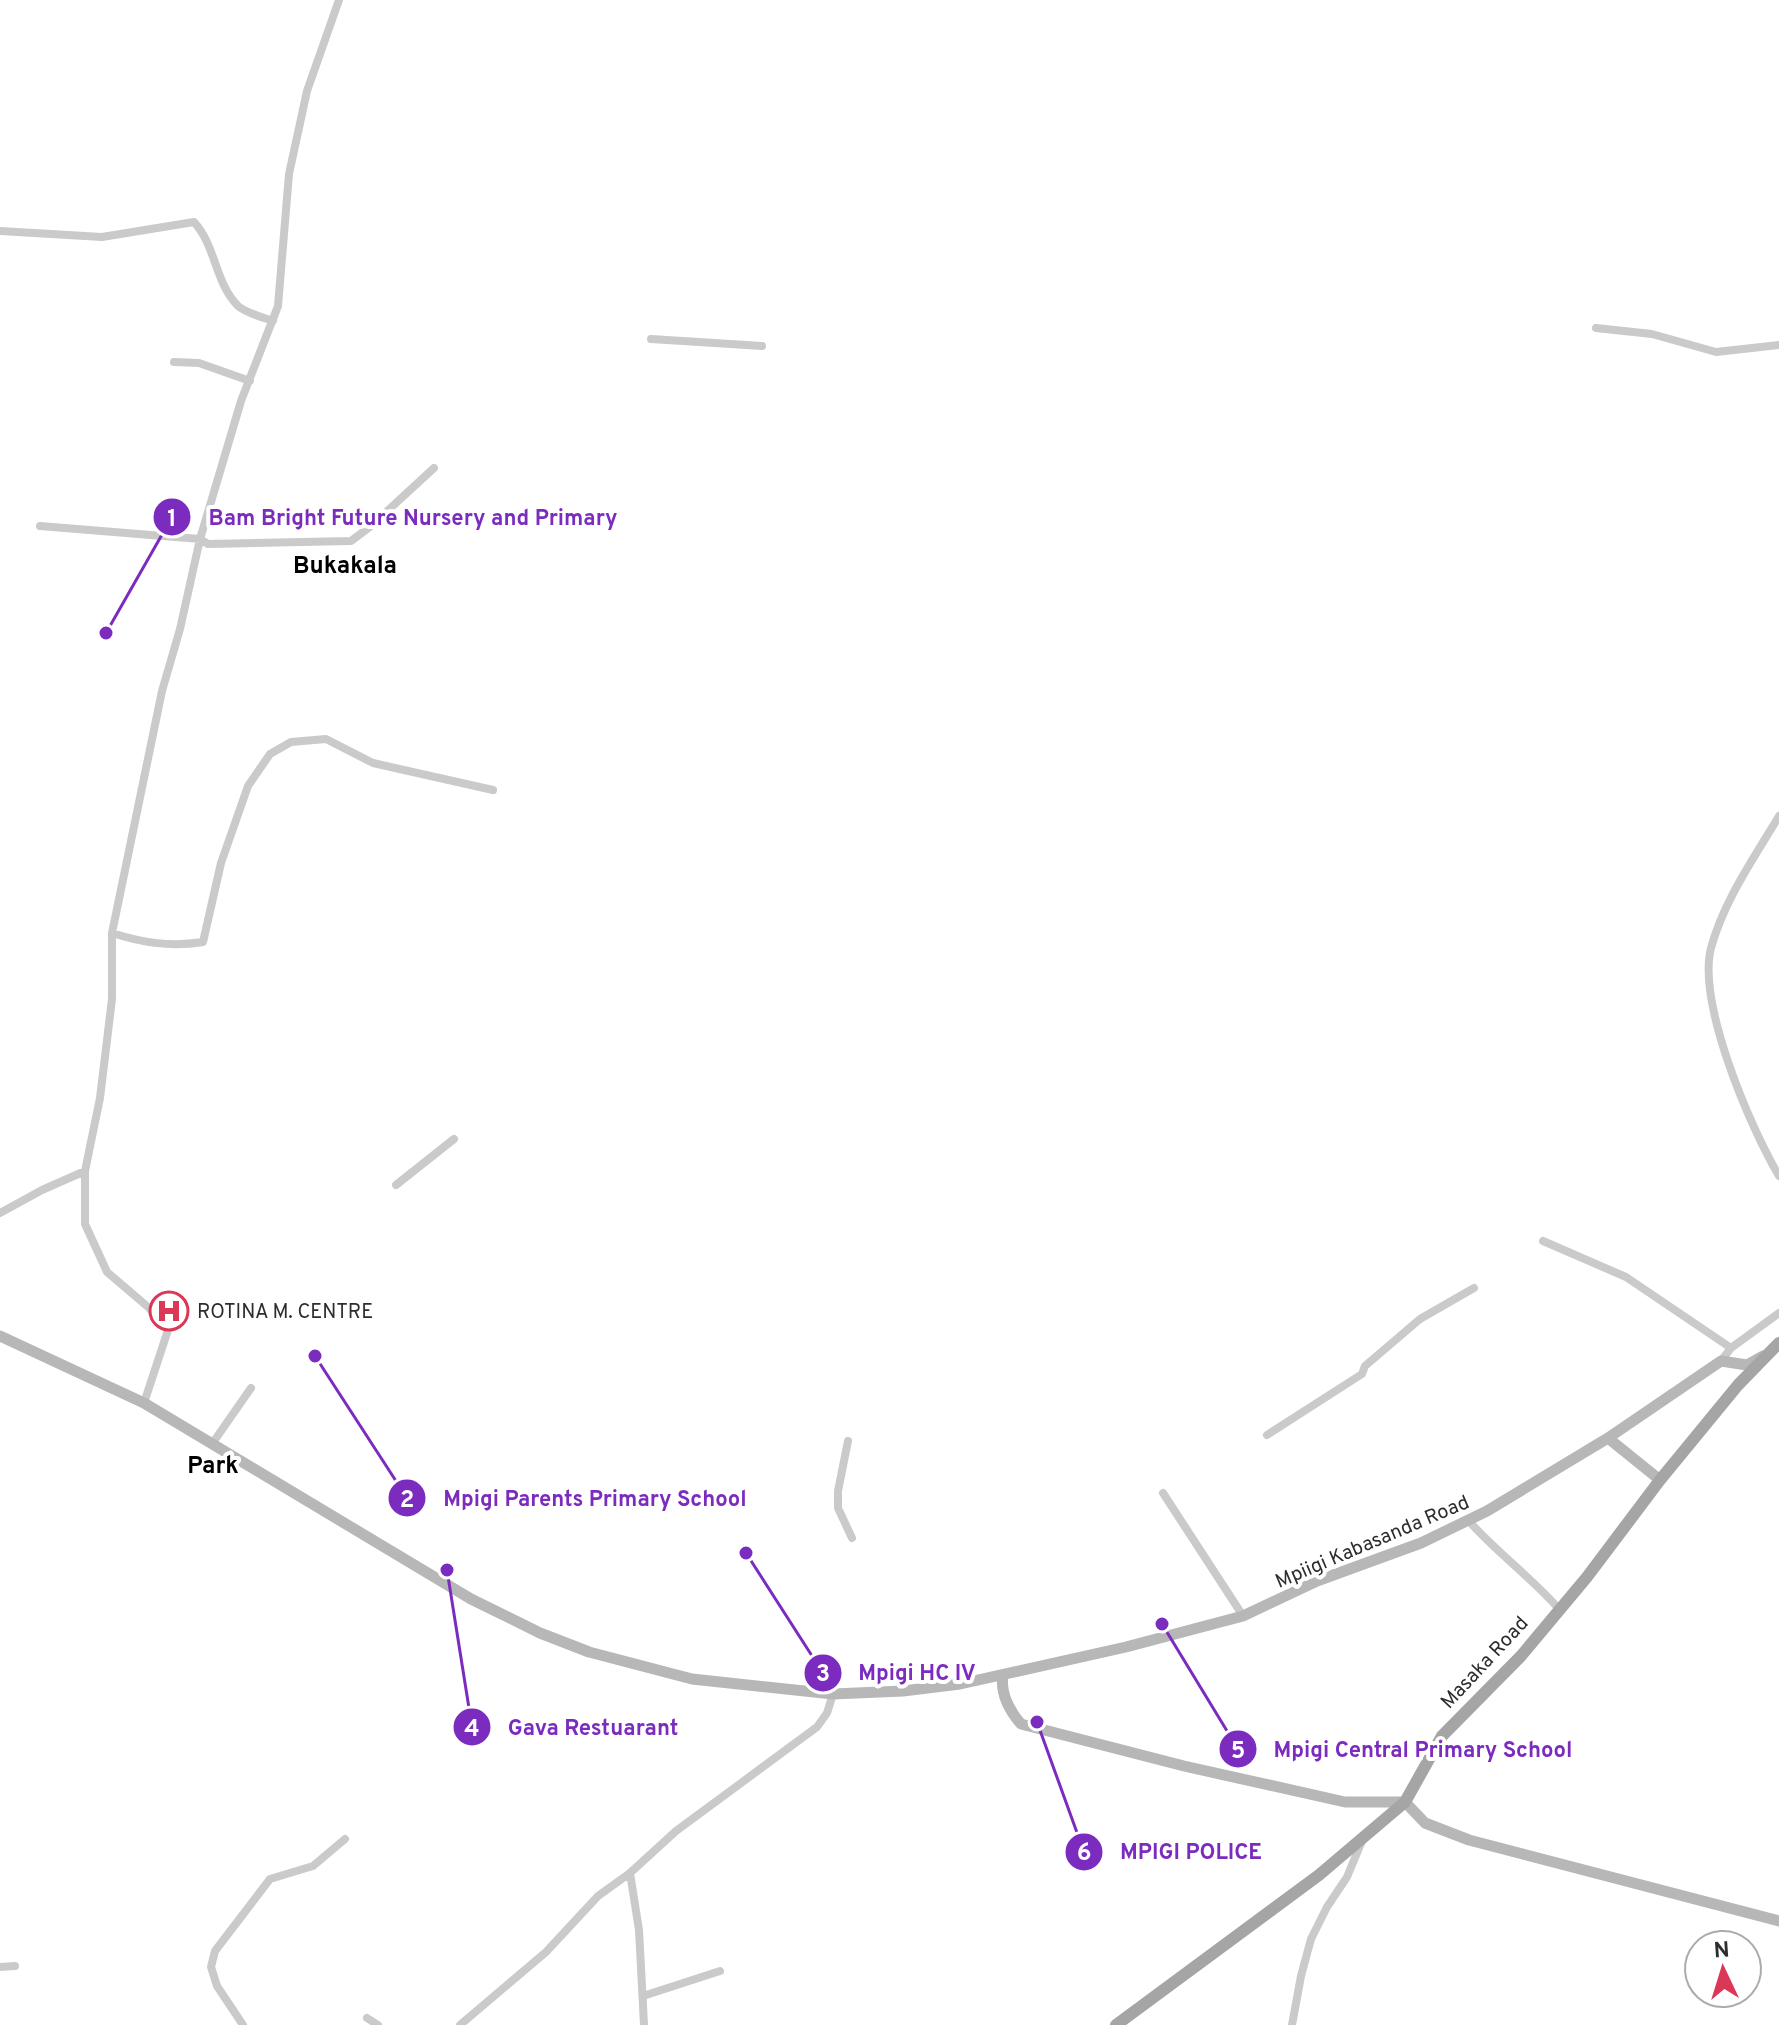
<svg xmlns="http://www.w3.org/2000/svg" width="1779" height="2025" font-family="Overpass,sans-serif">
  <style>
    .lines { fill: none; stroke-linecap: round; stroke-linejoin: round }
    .minor { stroke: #cacaca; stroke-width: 8 }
    .secondary { stroke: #b7b7b7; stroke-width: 11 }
    .primary { stroke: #a5a5a5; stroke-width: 12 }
    .labels { text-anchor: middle; stroke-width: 8; stroke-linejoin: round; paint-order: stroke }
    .poi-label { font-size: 20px; fill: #2d2d2d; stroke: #fff; text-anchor: start }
    .street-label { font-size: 20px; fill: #2d2d2d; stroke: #fff }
    .quarter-label { font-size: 24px; font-weight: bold; fill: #000; stroke: #fff }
    .leader { fill: none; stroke: #7b2cbf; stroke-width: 3 }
    .callout-dot { fill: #7b2cbf; stroke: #fff; stroke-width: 3 }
    .mark-label { font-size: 24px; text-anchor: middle; font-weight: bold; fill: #fff }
    .callout-label { font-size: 22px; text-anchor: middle; font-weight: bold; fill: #7b2cbf; stroke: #fff; stroke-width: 8; stroke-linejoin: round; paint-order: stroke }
  </style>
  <rect width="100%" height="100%" fill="#fff"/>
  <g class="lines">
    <path class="minor" d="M 0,231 L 102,237 L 194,222 C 216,246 215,283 238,306 C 246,313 262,317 273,321
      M 1596,328 L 1652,334 L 1716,352 L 1779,345
      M 651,339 L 762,346
      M 174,362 L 199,363 L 250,381
      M 40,526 L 200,539 L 208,544 L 351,541 L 371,526 L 434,468
      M 1779,816 C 1754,858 1724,900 1711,948 C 1697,1003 1750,1127 1779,1176
      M 112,933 C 143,943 171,947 203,942 L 221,863 L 248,786 L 270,754 L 291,742 L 326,739 L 373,763 L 493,790
      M 396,1185 L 454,1139
      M 0,1213 L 42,1190 L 85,1171
      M 1543,1241 L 1626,1277 L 1731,1348
      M 1721,1361 L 1731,1348 L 1779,1313
      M 144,1403 L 168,1330 L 148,1307 L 107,1272 L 85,1224 L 85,1171 L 100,1098 L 112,999 L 112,933 L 162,691 L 180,629 L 200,539 L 241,401 L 278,306 L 289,174 L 307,91 L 339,0
      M 1267,1435 L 1362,1374 L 1365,1366 L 1420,1319 L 1474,1288
      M 848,1441 L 838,1491 L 838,1508 L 852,1538
      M 212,1444 L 251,1388
      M 1163,1493 L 1243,1616
      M 1468,1520 C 1496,1552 1531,1577 1559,1609
      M 630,1873 L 639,1930 L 644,2025
      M 0,1967 L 15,1966
      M 643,1996 L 720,1971
      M 367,2018 L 378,2025
      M 243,2025 L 217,1986 L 211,1967 L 215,1951 L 270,1879 L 313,1866 L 345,1839
      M 460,2025 L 546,1952 L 598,1896 L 630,1873 L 676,1831 L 817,1727 L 827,1713 L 833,1694
      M 1292,2025 L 1301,1976 L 1311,1939 L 1327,1907 L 1347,1877 L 1362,1841"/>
    <path class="secondary" d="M 0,1336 L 144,1403 L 471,1599 L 540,1633 L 589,1652 L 692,1679 L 833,1694 L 903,1691 L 960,1684 L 1126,1647 L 1243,1616 L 1317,1581 L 1421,1543 L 1487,1511 L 1608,1438 L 1721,1361 L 1747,1365 L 1763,1356
      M 1608,1438 L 1660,1480
      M 1003,1675 C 1000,1693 1009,1710 1021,1724 L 1184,1766 L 1345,1802 L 1405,1802 L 1425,1823 L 1469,1840 L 1779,1921"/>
    <path class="primary" d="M 1116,2025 L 1319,1875 L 1405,1802 L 1442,1736 L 1521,1656 L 1587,1577 L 1660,1480 L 1738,1385 L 1779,1343"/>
  </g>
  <defs>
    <symbol id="hospital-ring" viewBox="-11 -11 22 22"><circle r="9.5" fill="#fff" stroke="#db3857" stroke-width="1.5"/><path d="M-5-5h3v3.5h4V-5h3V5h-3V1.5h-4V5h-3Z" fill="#db3857"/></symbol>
  </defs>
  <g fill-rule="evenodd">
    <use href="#hospital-ring" x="147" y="1289" width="44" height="44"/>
  </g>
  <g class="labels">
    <g class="poi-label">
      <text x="197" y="1318">ROTINA M. CENTRE</text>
    </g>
    <g class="street-label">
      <text transform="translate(1372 1541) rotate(-23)" y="7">Mpiigi Kabasanda Road</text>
      <text transform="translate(1484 1662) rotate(-47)" y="7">Masaka Road</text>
    </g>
    <g class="quarter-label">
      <text x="345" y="573">Bukakala</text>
      <text x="213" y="1473">Park</text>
    </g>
  </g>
  <path class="leader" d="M106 633L172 517M315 1356L407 1498M746 1553L823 1673M447 1570L472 1727M1162 1624L1238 1749M1037 1722L1084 1852"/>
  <g class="callout-dot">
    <circle cx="106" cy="633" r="8"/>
    <circle cx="315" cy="1356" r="8"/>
    <circle cx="746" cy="1553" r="8"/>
    <circle cx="447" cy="1570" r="8"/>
    <circle cx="1162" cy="1624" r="8"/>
    <circle cx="1037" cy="1722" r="8"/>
    <circle cx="172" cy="517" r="20"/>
    <circle cx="407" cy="1498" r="20"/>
    <circle cx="823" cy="1673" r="20"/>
    <circle cx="472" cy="1727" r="20"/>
    <circle cx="1238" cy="1749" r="20"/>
    <circle cx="1084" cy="1852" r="20"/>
  </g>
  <g class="mark-label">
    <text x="172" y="526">1</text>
    <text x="407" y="1507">2</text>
    <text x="823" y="1681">3</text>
    <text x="472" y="1736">4</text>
    <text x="1238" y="1758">5</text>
    <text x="1084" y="1860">6</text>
  </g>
  <g class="callout-label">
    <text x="413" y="525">Bam Bright Future Nursery and Primary</text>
    <text x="595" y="1506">Mpigi Parents Primary School</text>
    <text x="917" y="1680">Mpigi HC IV</text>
    <text x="593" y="1735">Gava Restuarant</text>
    <text x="1423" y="1757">Mpigi Central Primary School</text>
    <text x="1191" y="1859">MPIGI POLICE</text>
  </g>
  <g transform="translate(1723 1969) rotate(356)"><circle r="38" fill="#ffffff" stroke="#ababab" stroke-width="2"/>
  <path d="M0-6L14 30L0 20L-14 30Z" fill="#db3857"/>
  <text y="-12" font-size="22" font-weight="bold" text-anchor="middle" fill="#2d2d2d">N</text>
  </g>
</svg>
